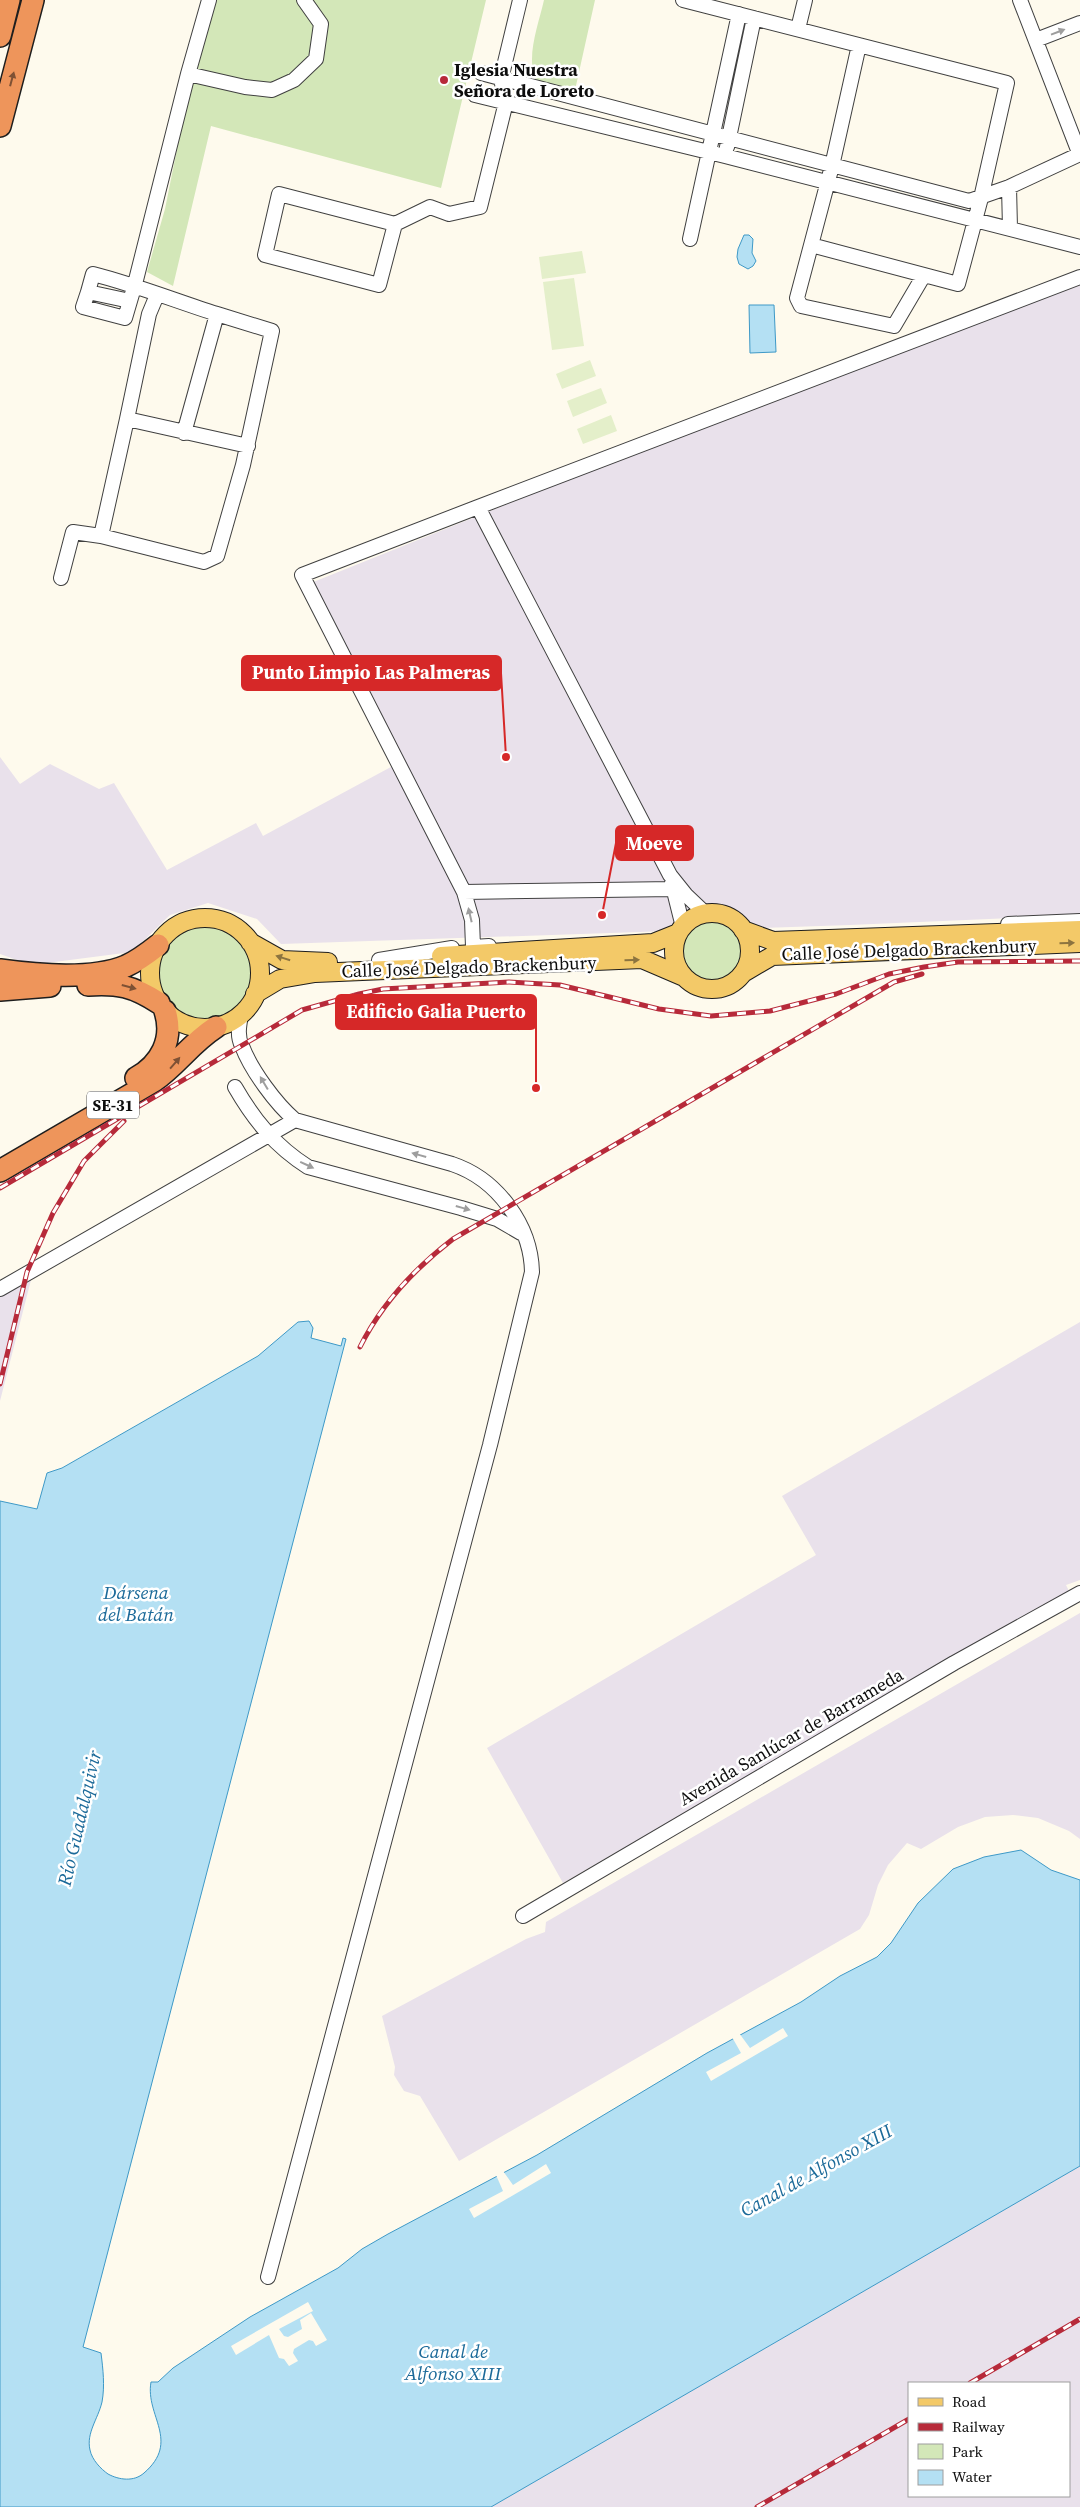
<svg xmlns="http://www.w3.org/2000/svg" width="1080" height="2507" font-family="'Source Serif 4',serif">
  <style>
    .industrial { fill: #e9e1eb; fill-rule: evenodd }
    .green { fill: #d3e7b8 }
    .pitch { fill: #e4efca }
    .water { fill: #b4e0f3; stroke: #3e99c7 }
    .pier { fill: #fefaed }
    .lines { fill: none; stroke-linecap: round; stroke-linejoin: round }
    .minor-casing { stroke: #404040; stroke-width: 16 }
    .major-casing { stroke: #1e1e1e; stroke-width: 20 }
    .highway-casing { stroke: #1e1e1e; stroke-width: 24 }
    .minor { stroke: #fff; stroke-width: 14 }
    .major { stroke: #f3c968; stroke-width: 18 }
    .highway { stroke: #ee955b; stroke-width: 21 }
    .rail-casing { stroke: #b72a3a; stroke-width: 5 }
    .rail { stroke: #fff; stroke-width: 3; stroke-dasharray: 9; stroke-linecap: butt }
    .oneway { fill: #9e9e9e }
    .oneway2 { fill: #7e5134 }
    .oneway3 { fill: #8c743f }
    .poi-dot { fill: #b72a3a; stroke: #fff; stroke-width: 2 }
    .labels { text-anchor: middle; stroke-width: 5; stroke-linejoin: round; paint-order: stroke }
    .shield { fill: #fff; stroke: #565656; stroke-width: 1 }
    .shield-label { font-size: 16px; font-weight: bold; fill: #0d0d0d }
    .poi-label { font-size: 18px; font-weight: bold; fill: #0d0d0d; stroke: #fff; text-anchor: start }
    .street-label { font-size: 18px; fill: #0d0d0d; stroke: #fff }
    .water-label { font-size: 19px; font-style: italic; fill: #1b6a99; stroke: #fff }
    .leader { fill: none; stroke: #d62828; stroke-width: 2 }
    .callout-dot { fill: #d62828; stroke: #fff; stroke-width: 2 }
    .callout { fill: #d62828; stroke: #d62828; stroke-width: 2 }
    .callout-label { font-size: 19px; text-anchor: middle; font-weight: bold; fill: #fff }
  </style>
  <rect width="100%" height="100%" fill="#fefaed"/>
  <path class="industrial" d="M 1080,285 L 1080,915 L 850,925 L 281,944 L 257,919 L 208,903 L 170,915 L 132,952 L 31,965 L 0,954 L 0,757 L 20,784 L 50,764 L 99,789 L 114,783 L 167,870 L 256,823 L 263,836 L 402,761 L 311,583 L 669,439 Z
    M 24,1279 L 31,1280 L 0,1401 L 0,1293 Z
    M 1080,1322 L 1080,1580 L 1066,1585 L 1069,1591 L 563,1883 L 487,1748 L 816,1555 L 782,1496 Z
    M 1080,1613 L 1080,1839 L 1069,1831 L 1038,1818 L 1013,1815 L 985,1817 L 958,1827 L 921,1849 L 907,1843 L 888,1865 L 878,1885 L 869,1915 L 860,1929 L 459,2161 L 420,2096 L 404,2091 L 394,2075 L 395,2067 L 382,2016 L 526,1939 L 545,1932 L 546,1922 Z
    M 1080,2166 L 1080,2507 L 491,2507 ZM 909,2383 L 1069,2383 L 1069,2496 L 909,2496 Z"/>
  <path class="green" d="M 215,0 L 486,0 L 441,188 L 211,126 L 173,286 L 147,272 L 165,209 L 182,124 Z
    M 544,0 L 595,0 L 575,90 L 541,89 C 522,65 538,27 544,0 Z
    M682 951a30 30 0 1 1 60 0a30 30 0 1 1-60 0Z
    M157 972a47 47 0 1 1 94 0a47 47 0 1 1-94 0Z"/>
  <path class="pitch" d="M 582,251 L 586,273 L 542,279 L 539,257 Z
    M 574,278 L 584,346 L 552,350 L 543,282 Z
    M 590,360 L 596,376 L 562,389 L 556,374 Z
    M 601,388 L 607,403 L 573,417 L 567,401 Z
    M 611,415 L 617,431 L 583,444 L 577,429 Z"/>
  <path class="water" d="M 744,235 L 749,235 L 753,239 L 752,253 L 756,261 L 753,266 L 748,269 L 739,264 L 737,257 L 738,249 Z
    M 749,305 L 774,305 L 776,352 L 750,353 Z
    M 309,1321 L 313,1328 L 311,1338 L 341,1346 L 343,1338 L 346,1339 L 83,2347 L 101,2353 C 103,2369 105,2386 102,2402 C 98,2419 86,2433 90,2450 C 92,2460 101,2469 108,2474 C 119,2480 134,2482 144,2473 C 181,2441 145,2416 151,2382 L 158,2382 L 173,2368 L 250,2317 L 338,2268 L 362,2249 L 388,2234 L 537,2155 L 707,2053 L 801,2002 L 840,1976 L 877,1957 L 891,1943 L 918,1903 L 953,1869 L 984,1857 L 1021,1850 L 1051,1870 L 1080,1880 L 1080,2166 L 491,2507 L 0,2507 L 0,1501 L 37,1509 L 47,1473 L 62,1468 L 258,1356 L 298,1322 Z"/>
  <path class="pier" d="M 783,2028 L 788,2036 L 711,2081 L 706,2072 L 741,2053 L 732,2037 L 739,2033 L 750,2048 Z
    M 546,2164 L 551,2173 L 474,2218 L 469,2209 L 503,2191 L 496,2175 L 503,2171 L 513,2185 Z
    M 308,2302 L 313,2311 L 279,2329 L 284,2336 L 288,2337 L 302,2329 L 300,2320 L 311,2313 L 327,2340 L 316,2346 L 313,2341 L 309,2340 L 294,2349 L 293,2353 L 298,2361 L 289,2366 L 284,2359 L 279,2358 L 269,2335 L 236,2355 L 231,2346 Z"/>
  <g class="lines">
    <defs>
      <path id="minor" d="M 209,0 L 188,74 L 245,87 L 272,90 L 294,80 L 316,59 L 321,24 L 304,0
        M 683,0 L 1007,83 L 981,198 L 958,284 L 811,245
        M 1020,0 L 1080,155
        M 798,29 L 805,0
        M 1036,40 L 1080,23
        M 859,45 L 832,166 L 797,298 L 801,306 L 894,326 L 924,275
        M 481,73 L 969,201 L 1009,187 L 1080,154
        M 475,95 L 725,156 L 1080,247
        M 727,147 L 754,18
        M 1009,187 L 1010,228
        M 395,224 L 379,285 L 265,255 L 279,194 L 395,224 L 430,207 L 449,214 L 480,207 L 506,102 L 501,79 L 520,0
        M 690,239 L 739,14
        M 88,292 L 83,307 L 125,318 L 130,301
        M 157,295 L 149,314 L 127,419 L 248,446
        M 127,419 L 101,536 L 204,562 L 217,556 L 243,465 L 272,331 L 217,314
        M 184,433 L 217,314 C 176,301 136,285 93,274 L 88,292 L 130,301 L 135,284 L 188,74
        M 478,507 L 1080,277
        M 61,578 L 73,532 L 101,536
        M 672,883 L 683,927
        M 674,889 L 464,892 L 302,575 L 478,507 L 670,875 L 686,895 L 706,914
        M 464,892 L 472,920 L 473,947 L 489,946
        M 1008,924 L 1080,921
        M 379,960 L 452,948
        M 241,1015 C 239,1026 237,1036 242,1046 C 251,1070 276,1104 295,1120 L 452,1164 C 497,1179 531,1225 532,1272 L 490,1445 L 268,2277
        M 235,1087 C 254,1120 275,1146 308,1167 L 461,1208 L 497,1219 L 521,1233
        M 0,1289 L 295,1120
        M 523,1916 L 954,1663 L 1080,1593"/>
      <path id="major" d="M674 951a38 38 0 1 1 76 0a38 38 0 1 1-76 0Z
        M150 973a55 55 0 1 1 110 0a55 55 0 1 1-110 0Z
        M 743,930 L 773,941 L 1080,930
        M 250,942 L 282,960 L 328,962
        M 441,956 L 653,943 L 678,933
        M 743,973 L 772,956 L 1080,943
        M 255,994 L 280,979 L 315,973 L 642,959 L 684,977"/>
      <path id="highway" d="M 0,36 L 9,0
        M 0,126 L 33,0
        M 0,970 C 36,975 92,980 126,966 C 137,961 148,953 158,945
        M 88,985 C 118,983 133,986 159,1003
        M 0,990 L 50,986
        M 136,1078 C 161,1064 174,1039 165,1011
        M 0,1171 L 154,1081 C 178,1064 190,1044 216,1027"/>
    </defs>
    <use href="#minor" class="minor-casing"/>
    <use href="#major" class="major-casing"/>
    <use href="#highway" class="highway-casing"/>
    <use href="#minor" class="minor"/>
    <use href="#major" class="major"/>
    <use href="#highway" class="highway"/>
    <defs>
      <path id="rail" d="M 0,1188 L 302,1010 L 359,994 L 383,989 L 509,982 L 560,985 L 659,1009 L 711,1016 L 770,1011 L 836,994 L 889,974 L 924,967 L 958,962 L 1080,961
        M 360,1347 C 382,1303 414,1269 453,1239 L 894,982 L 922,974
        M 0,1384 L 27,1272 L 53,1213 L 84,1161 L 124,1121
        M 970,2383 L 1080,2319
        M 757,2507 L 909,2419"/>
    </defs>
    <use href="#rail" class="rail-casing"/>
    <use href="#rail" class="rail"/>
  </g>
  <defs><path id="oneway-solid" d="M-6-.8H1V-3.2L6.5 0L1 3.2V.8H-6Z" transform="scale(1.25)"/></defs>
  <g class="oneway">
    <use href="#oneway-solid" transform="translate(1058 32) rotate(-21)"/>
    <use href="#oneway-solid" transform="translate(470 915) rotate(-103)"/>
    <use href="#oneway-solid" transform="translate(264 1083) rotate(-121)"/>
    <use href="#oneway-solid" transform="translate(419 1155) rotate(-164)"/>
    <use href="#oneway-solid" transform="translate(307 1165) rotate(25)"/>
    <use href="#oneway-solid" transform="translate(463 1208) rotate(16)"/>
  </g>
  <g class="oneway2">
    <use href="#oneway-solid" transform="translate(12 79) rotate(-75)"/>
    <use href="#oneway-solid" transform="translate(129 987) rotate(15)"/>
    <use href="#oneway-solid" transform="translate(175 1063) rotate(-49)"/>
  </g>
  <g class="oneway3">
    <use href="#oneway-solid" transform="translate(1067 943) rotate(-2)"/>
    <use href="#oneway-solid" transform="translate(283 958) rotate(-163)"/>
    <use href="#oneway-solid" transform="translate(632 960) rotate(-2)"/>
  </g>
  <circle class="poi-dot" cx="444" cy="80" r="5"/>
  <g class="labels">
    <rect class="shield" x="87" y="1091.5" width="52" height="27" rx="4"/>
    <g class="shield-label">
      <text x="113" y="1111">SE-31</text>
    </g>
    <g class="poi-label">
      <text x="454" y="76">Iglesia Nuestra<tspan x="454" dy="21">Señora de Loreto</tspan></text>
    </g>
    <g class="street-label">
      <text transform="translate(909 950) rotate(-2)" y="6">Calle José Delgado Brackenbury</text>
      <text transform="translate(469 967) rotate(-2)" y="6">Calle José Delgado Brackenbury</text>
      <text transform="translate(791 1737) rotate(-30)" y="6">Avenida Sanlúcar de Barrameda</text>
    </g>
    <g class="water-label">
      <text x="136" y="1599">Dársena<tspan x="136" dy="22">del Batán</tspan></text>
      <text transform="translate(79 1818) rotate(-77)" y="7">Río Guadalquivir</text>
      <text transform="translate(816 2170) rotate(-29)" y="7">Canal de Alfonso XIII</text>
      <text x="453" y="2358">Canal de<tspan x="453" dy="22">Alfonso XIII</tspan></text>
    </g>
  </g>
  <path class="leader" d="M506 757L501 673M602 915L616 843M536 1088L536 1012"/>
  <g class="callout-dot">
    <circle cx="506" cy="757" r="5"/>
    <circle cx="602" cy="915" r="5"/>
    <circle cx="536" cy="1088" r="5"/>
  </g>
  <g class="callout">
    <rect x="242" y="656" width="259" height="34" rx="5"/>
    <rect x="616" y="826" width="77" height="34" rx="5"/>
    <rect x="336" y="995" width="200" height="34" rx="5"/>
  </g>
  <g class="callout-label">
    <text x="371" y="679">Punto Limpio Las Palmeras</text>
    <text x="654" y="850">Moeve</text>
    <text x="436" y="1018">Edificio Galia Puerto</text>
  </g>
  <rect x="908" y="2382" width="162" height="115" fill="#ffffff" stroke="#9e9e9e"/>
  <rect x="918" y="2398" width="25" height="8" fill="#f3c968" stroke="#9e9e9e"/>
  <text x="952" y="2407" font-size="15" fill="#0d0d0d">Road</text>
  <rect x="918" y="2423" width="25" height="8" fill="#b72a3a" stroke="#9e9e9e"/>
  <text x="952" y="2432" font-size="15" fill="#0d0d0d">Railway</text>
  <rect x="918" y="2444" width="25" height="15" fill="#d3e7b8" stroke="#9e9e9e"/>
  <text x="952" y="2457" font-size="15" fill="#0d0d0d">Park</text>
  <rect x="918" y="2470" width="25" height="15" fill="#b4e0f3" stroke="#9e9e9e"/>
  <text x="952" y="2482" font-size="15" fill="#0d0d0d">Water</text>
</svg>
